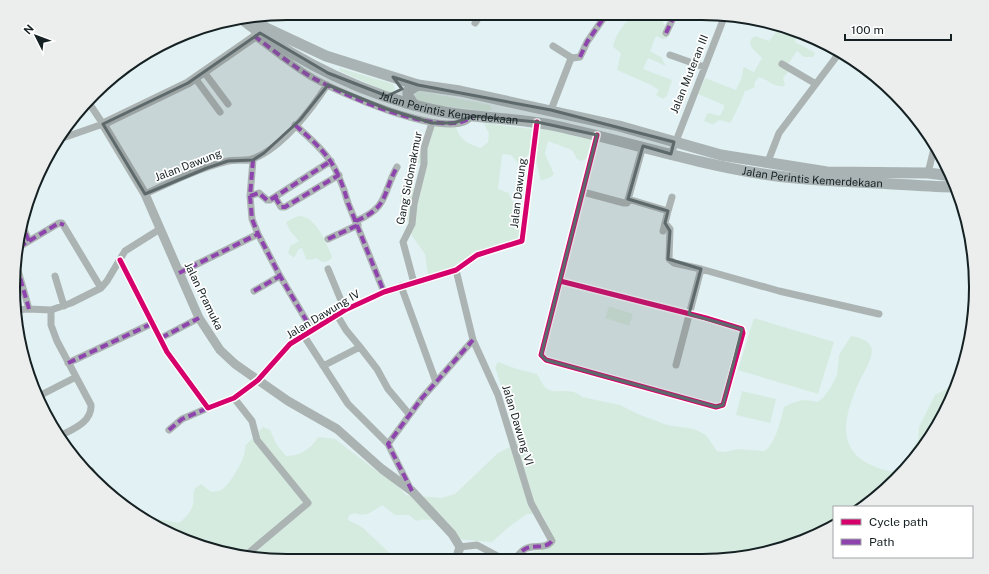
<svg xmlns="http://www.w3.org/2000/svg" width="989" height="574" font-family="'Public Sans',sans-serif">
  <style>
    .green { fill: #d6ebe0 }
    .lines { fill: none; stroke-linecap: round; stroke-linejoin: round }
    .minor { stroke: #acb3b3; stroke-width: 7 }
    .secondary { stroke: #abb2b2; stroke-width: 9 }
    .trunk { stroke: #a9b3b4; stroke-width: 11 }
    .quiet { stroke: #8e44ad; stroke-width: 4; stroke-dasharray: 8 4; stroke-linecap: butt }
    .cycleway-casing { stroke: #fff; stroke-width: 8 }
    .cycleway { stroke: #d6006c; stroke-width: 5 }
    .marked { fill: #5d696b; fill-opacity: 0.2; stroke: #5d696b; stroke-width: 3; stroke-linejoin: round }
    .labels { text-anchor: middle; stroke-width: 3.5; stroke-linejoin: round; paint-order: stroke }
    .street-label { font-size: 11px; fill: #152022; stroke: #fff }
    .rim { fill: none; stroke: #152022; stroke-width: 2 }
  </style>
  <rect width="100%" height="100%" fill="#e2f1f3"/>
  <path class="green" d="M 643,13 L 666,15 L 663,23 L 668,29 L 667,38 L 663,39 L 656,36 L 650,51 L 661,57 L 666,66 L 648,58 L 643,69 L 672,80 L 667,96 L 663,99 L 656,95 L 659,90 L 651,85 L 617,70 L 621,53 L 613,47 C 614,37 624,23 632,17 L 638,22 Z
    M 781,26 L 790,28 L 799,33 L 795,39 L 795,42 L 814,52 L 815,54 L 813,57 L 804,57 L 797,51 L 788,64 L 790,70 L 783,78 L 785,86 C 774,88 769,80 759,77 L 754,83 L 755,87 L 744,92 C 744,96 733,119 730,123 L 719,120 L 714,124 L 711,124 L 704,121 L 707,114 L 709,113 L 720,116 L 724,108 L 724,105 L 698,94 L 705,78 L 736,90 L 742,77 L 743,69 L 744,67 L 754,72 L 762,58 C 756,52 743,43 755,36 L 769,41 Z
    M 339,68 L 393,84 L 395,89 L 391,93 L 385,91 L 340,71 Z
    M 419,91 L 486,104 L 490,105 L 492,110 L 485,111 L 419,103 L 414,96 Z
    M 484,123 L 532,129 L 530,152 L 520,166 L 511,155 L 504,154 L 502,155 L 498,189 L 509,193 L 512,201 L 523,206 L 518,242 L 475,251 L 455,268 L 428,275 L 425,254 L 412,236 L 409,224 L 405,216 L 404,205 L 400,202 L 401,193 L 405,188 L 415,188 L 422,166 L 409,155 L 416,150 L 421,151 C 431,144 431,136 435,125 L 456,125 C 458,139 468,144 481,148 L 488,142 L 489,134 Z
    M 540,126 L 593,137 L 586,159 L 581,161 L 577,159 L 572,150 L 548,141 L 545,154 L 554,174 L 551,177 L 541,181 L 536,160 Z
    M 298,216 C 317,216 325,242 332,256 L 331,259 C 325,263 322,263 317,258 L 310,260 L 306,259 L 302,248 L 299,249 L 294,258 L 288,253 L 290,246 L 299,241 L 290,231 L 286,222 Z
    M 609,306 L 633,314 L 629,326 L 605,318 Z
    M 974,308 L 971,340 L 955,392 L 930,439 L 896,481 L 862,507 L 834,507 L 834,527 L 790,547 L 720,560 L 518,560 L 526,554 L 542,550 C 555,540 548,525 542,514 L 527,514 L 510,526 L 492,542 C 479,542 466,539 452,539 C 438,525 437,516 416,521 L 409,515 L 395,515 L 382,505 C 373,511 366,518 355,513 L 349,515 L 348,520 L 362,527 L 397,560 L 269,560 L 199,546 L 154,524 L 157,519 L 179,523 C 184,519 191,512 193,505 C 195,495 190,490 201,484 L 211,492 C 215,492 220,491 223,489 C 231,482 247,457 245,446 L 263,427 L 270,430 L 277,445 L 286,456 C 300,456 311,449 318,437 L 335,439 L 373,468 L 397,485 L 406,495 L 442,498 L 455,494 L 498,453 L 517,443 L 505,398 L 495,367 L 498,362 L 517,369 L 537,374 C 540,378 542,385 546,388 C 555,396 570,385 582,397 L 620,405 L 638,414 L 667,425 L 694,429 L 706,435 L 717,451 L 725,452 L 738,449 L 765,451 C 777,440 780,422 784,407 C 796,401 803,398 817,402 L 823,398 L 831,387 L 837,375 L 839,355 L 851,336 C 859,337 872,341 872,351 C 871,362 864,372 859,382 C 839,427 837,460 893,472 L 899,469 L 918,440 L 919,427 L 935,395 L 947,389 L 960,373 L 966,331 Z
    M 754,318 L 834,342 L 818,394 L 738,370 Z
    M 742,391 L 776,399 L 770,423 L 736,415 Z"/>
  <g class="lines">
    <path class="minor" d="M 714,14 L 724,18
      M 475,23 L 482,13
      M 666,33 L 675,14
      M 254,36 C 274,50 293,67 315,79 C 342,94 437,135 466,121 C 468,120 471,117 473,116
      M 553,46 L 572,58
      M 670,55 L 704,67
      M 782,64 L 816,84
      M 204,72 L 228,104
      M 195,78 L 220,112
      M 551,110 L 570,61 L 572,58 L 580,57 L 587,42 L 607,13
      M 295,125 C 325,151 337,163 348,203 L 384,292
      M 57,140 L 103,124 L 89,103
      M 671,154 L 725,15
      M 253,160 L 250,196 L 252,219 L 258,234 L 280,276 L 312,330
      M 767,164 L 779,133 L 840,52
      M 928,173 L 935,144
      M 583,192 L 624,203 L 627,203 L 643,146
      M 145,194 C 171,182 199,168 228,161 C 236,159 247,162 255,158 C 283,146 311,110 327,85
      M 250,196 L 259,193 L 267,200 L 270,200 L 331,161
      M 275,197 L 281,207 L 285,207 L 339,175
      M 628,199 L 668,211 L 663,231
      M 668,211 L 672,197
      M 356,221 C 389,207 382,194 397,167
      M 665,223 L 670,229 L 669,259 L 674,263 L 701,269 L 676,365
      M 328,239 L 358,225
      M 29,241 L 59,223 L 62,223 L 101,288
      M 19,247 L 29,241 L 22,225
      M 120,260 L 167,352 L 208,408 L 234,398 L 258,380 L 290,344 L 345,310 L 384,292 L 456,270 L 477,255 L 522,241 L 537,122
      M 17,267 L 29,309
      M 328,269 L 345,310
      M 701,269 L 779,291 L 879,314
      M 456,270 L 473,340 L 498,395 L 531,503 L 552,541 C 545,550 534,544 525,549 C 521,551 517,557 514,560
      M 179,273 L 258,234
      M 55,276 L 64,306
      M 560,281 L 706,318 L 742,329 L 743,333 L 723,405 L 716,407 L 546,360 L 541,355 L 597,135
      M 414,283 L 403,242 L 412,224 L 414,204 L 424,164 L 424,148 L 432,123
      M 401,286 L 436,382
      M 254,291 L 280,276
      M 15,310 L 29,309 L 51,310
      M 337,315 L 346,330 L 360,347
      M 304,336 L 348,404 L 388,444 L 411,490
      M 161,338 L 199,318
      M 68,363 L 153,323
      M 323,366 L 360,347 L 377,369 L 388,389 L 409,414
      M 39,396 L 76,377
      M 234,398 L 252,421 L 257,440 L 308,503 L 245,556
      M 169,430 L 182,419 L 208,408
      M 60,436 C 73,429 92,422 91,405 L 57,341 L 51,325 L 51,310 L 71,303 L 101,288 L 107,281 L 125,251 L 160,229
      M 388,444 L 422,398 L 473,340
      M 89,472 L 91,471
      M 460,547 L 477,545 L 505,560"/>
    <path class="secondary" d="M 260,33 L 188,83 L 103,124 L 145,194 L 199,318 L 220,350 L 235,364 L 288,401 L 337,429 L 382,469 L 412,491 L 452,534 L 460,547 L 456,560"/>
    <g class="trunk">
      <path d="M 252,19 L 266,28 L 326,56 L 418,85 L 460,91 L 619,126 L 721,155 L 827,172 L 928,173 L 952,176"/>
      <path id="s1" d="M 243,20 C 297,62 368,96 434,110 C 474,119 516,117 556,126 C 625,141 693,163 763,174 C 800,180 838,181 875,183 C 902,184 929,187 957,187"/>
      <path d="M 414,105 L 408,96 L 408,91 L 418,85"/>
    </g>
    <path class="quiet" d="M 714,14 L 724,18
      M 666,33 L 675,14
      M 254,36 C 274,50 293,67 315,79 C 348,97 416,126 454,123 C 462,123 467,120 473,116
      M 580,57 L 587,42 L 607,13
      M 295,125 C 325,151 337,163 348,203 L 384,292
      M 253,160 L 250,196 L 252,219 L 258,234 L 280,276 L 312,330
      M 250,196 L 259,193 L 267,200 L 270,200 L 331,161
      M 275,197 L 281,207 L 285,207 L 339,175
      M 356,221 C 389,207 382,194 397,167
      M 328,239 L 358,225
      M 29,241 L 59,223 L 64,225
      M 19,247 L 29,241 L 22,225
      M 17,267 L 29,309
      M 179,273 L 258,234
      M 254,291 L 280,276
      M 161,338 L 199,318
      M 68,363 L 153,323
      M 169,430 L 182,419 L 208,408
      M 412,491 L 388,444 L 422,398 L 473,340
      M 514,560 C 517,557 521,551 525,549 C 534,544 545,550 552,541"/>
    <defs>
      <path id="cycleway" d="M 120,260 L 167,352 L 208,408 L 234,398 L 258,380 L 290,344 L 345,310 L 384,292 L 456,270 L 477,255 L 522,241 L 537,122
        M 560,281 L 706,318 L 742,329 L 743,333 L 723,405 L 716,407 L 546,360 L 541,355 L 597,135"/>
    </defs>
    <use href="#cycleway" class="cycleway-casing"/>
    <use href="#cycleway" class="cycleway"/>
  </g>
  <path class="marked" d="M 260,33 L 328,73 L 387,96 L 402,89 L 393,77 L 418,85 L 551,110 L 674,142 L 671,154 L 643,146 L 628,199 L 668,211 L 665,223 L 670,231 L 668,259 L 701,269 L 689,314 L 742,329 L 723,405 L 716,407 L 546,360 L 541,355 L 597,135 L 537,122 L 473,116 L 454,123 L 432,123 L 387,109 L 328,85 L 300,120 L 264,153 L 253,160 L 228,161 L 207,168 L 145,194 L 103,124 L 188,83 Z"/>
  <g class="labels">
    <g class="street-label">
      <text transform="translate(689 74) rotate(-68)" y="4">Jalan Muteran III</text>
      <text dy="4" stroke="none"><textPath href="#s1" startOffset="227">Jalan Perintis Kemerdekaan</textPath></text>
      <text transform="translate(188 165) rotate(-21)" y="4">Jalan Dawung</text>
      <text dy="4" stroke="none"><textPath href="#s1" startOffset="598">Jalan Perintis Kemerdekaan</textPath></text>
      <text transform="translate(409 178) rotate(-79)" y="4">Gang Sidomakmur</text>
      <text transform="translate(518 193) rotate(-83)" y="4">Jalan Dawung</text>
      <text transform="translate(204 296) rotate(64)" y="4">Jalan Pramuka</text>
      <text transform="translate(323 314) rotate(-31)" y="4">Jalan Dawung IV</text>
      <text transform="translate(518 425) rotate(73)" y="4">Jalan Dawung VI</text>
    </g>
  </g>
  <path d="M0 0H989V574H0ZM287 20H702A267 267 0 0 1 969 287V287A267 267 0 0 1 702 554H287A267 267 0 0 1 20 287V287A267 267 0 0 1 287 20Z" fill="#eceded" fill-rule="evenodd"/>
  <path class="rim" d="M287 20H702A267 267 0 0 1 969 287V287A267 267 0 0 1 702 554H287A267 267 0 0 1 20 287V287A267 267 0 0 1 287 20Z"/>
  <rect x="833" y="506" width="140" height="52" fill="#ffffff" stroke="#a1a6a7"/>
  <rect x="841" y="519" width="20" height="6" fill="#d6006c" stroke="#a1a6a7"/>
  <text x="869" y="526" font-size="12" fill="#152022">Cycle path</text>
  <rect x="841" y="539" width="20" height="6" fill="#8e44ad" stroke="#a1a6a7"/>
  <text x="869" y="546" font-size="12" fill="#152022">Path</text>
  <g transform="translate(36 36) rotate(312)" stroke="#ffffff" stroke-width="3" paint-order="stroke">
  <path d="M0-3L7 15L0 10L-7 15Z" fill="#152022"/>
  <text y="-6" font-size="11" font-weight="bold" text-anchor="middle" fill="#152022">N</text>
  </g>
  <path d="M845 34v6h106v-6" fill="none" stroke="#152022" stroke-width="2"/>
  <text x="851" y="34" font-size="12" fill="#152022" stroke="#ffffff" stroke-width="3" paint-order="stroke">100 m</text>
</svg>
